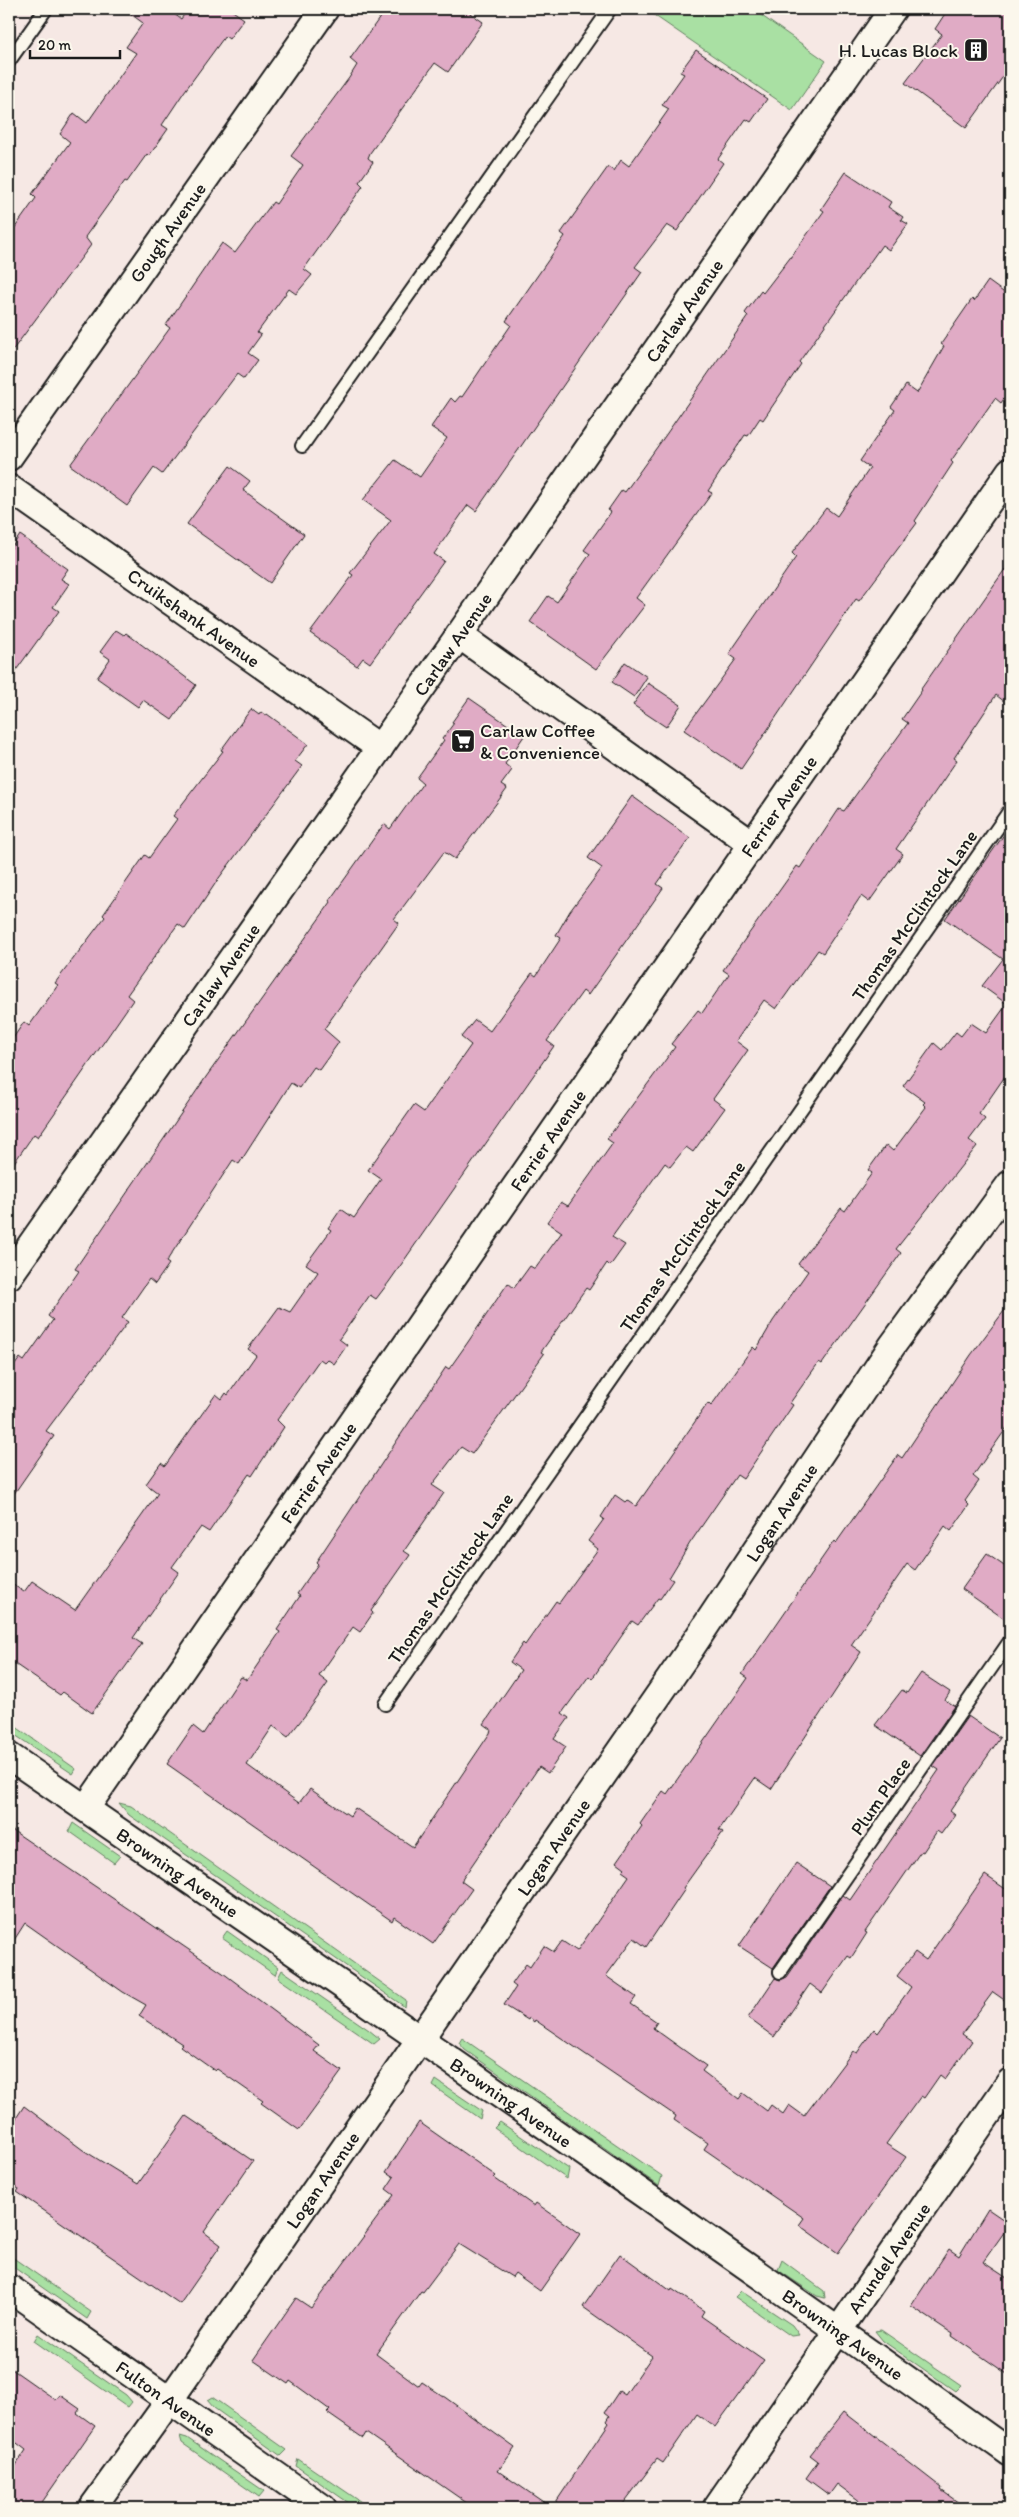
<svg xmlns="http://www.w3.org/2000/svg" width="1019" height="2517" font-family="Itim,sans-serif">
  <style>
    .green { fill: #a9e0a3; stroke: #627e60 }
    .building { fill: #e0abc5; stroke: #1c1c1c }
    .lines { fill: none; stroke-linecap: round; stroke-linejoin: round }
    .service-casing { stroke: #1c1c1c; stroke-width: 16 }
    .minor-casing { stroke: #1c1c1c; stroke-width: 30 }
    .service { stroke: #fbf7ec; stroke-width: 12 }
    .minor { stroke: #fbf7ec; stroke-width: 26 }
    .labels { text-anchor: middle; stroke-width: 4; stroke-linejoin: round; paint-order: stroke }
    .poi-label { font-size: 19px; fill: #1c1c1c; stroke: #fbf7ec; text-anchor: end }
    .street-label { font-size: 19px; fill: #1c1c1c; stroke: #fbf7ec }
  </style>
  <rect width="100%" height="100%" fill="#f6e8e4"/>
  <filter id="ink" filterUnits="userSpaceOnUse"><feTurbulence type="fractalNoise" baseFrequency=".02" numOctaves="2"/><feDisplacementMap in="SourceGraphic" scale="10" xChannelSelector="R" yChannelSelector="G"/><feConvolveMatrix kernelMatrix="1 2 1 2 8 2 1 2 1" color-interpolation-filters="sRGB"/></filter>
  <g filter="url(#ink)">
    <path class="green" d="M 645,9 L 752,9 L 826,61 L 792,110 Z
      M 9,1722 L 76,1769 L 73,1774 L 9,1731 Z
      M 119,1803 L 131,1806 L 406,2000 L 405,2007 L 129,1815 Z
      M 73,1823 L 120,1856 L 114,1863 L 69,1831 Z
      M 227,1931 L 278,1967 L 275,1975 L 222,1938 Z
      M 282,1970 L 369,2030 L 380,2039 L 374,2044 L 278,1978 Z
      M 462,2038 L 662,2176 L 659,2186 L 465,2050 L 459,2043 Z
      M 436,2080 L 482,2111 L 480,2119 L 433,2086 Z
      M 500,2122 L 569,2169 L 567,2179 L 494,2128 Z
      M 9,2255 L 91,2312 L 87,2319 L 9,2264 Z
      M 782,2260 L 824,2291 L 825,2298 L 817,2296 L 778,2270 Z
      M 741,2291 L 792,2325 L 799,2335 L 791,2336 L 735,2297 Z
      M 881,2330 L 961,2385 L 955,2391 L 883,2341 L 875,2331 Z
      M 38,2334 L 126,2395 L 132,2402 L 128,2407 L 34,2341 Z
      M 212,2397 L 287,2450 L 281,2456 L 214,2408 L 207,2400 Z
      M 180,2436 L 187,2438 L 264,2491 L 259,2497 L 182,2443 Z
      M 298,2459 L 370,2508 L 356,2508 L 296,2466 Z"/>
    <path class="building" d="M 124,9 L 167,9 L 181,19 L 188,9 L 230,9 L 244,19 L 229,39 L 225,36 L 184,92 L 162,125 L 168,129 L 149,156 L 147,154 L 127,182 L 125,181 L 85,237 L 91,245 L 9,355 L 9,236 L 36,198 L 32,194 L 70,142 L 60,134 L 74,113 L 87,123 L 136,53 L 126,47 L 143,23 Z
      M 386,9 L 464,9 L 483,22 L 448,72 L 435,63 L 370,153 L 368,158 L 373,162 L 359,182 L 363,186 L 304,269 L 312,275 L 296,294 L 289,289 L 257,333 L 261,335 L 248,353 L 258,360 L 244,379 L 237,374 L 162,474 L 154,468 L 127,506 L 70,465 L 170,328 L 166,325 L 222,243 L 235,253 L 273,202 L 276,204 L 303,165 L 291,156 L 349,78 L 357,65 L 350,59 Z
      M 948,9 L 1010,9 L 1010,67 L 966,128 L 905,83 L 942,34 L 935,29 Z
      M 696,50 L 767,99 L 751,122 L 746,119 L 718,159 L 723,163 L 677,231 L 667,225 L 635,267 L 642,272 L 476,511 L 468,505 L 434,554 L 444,561 L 370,663 L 363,658 L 357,666 L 310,633 L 353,575 L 350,573 L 391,520 L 363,500 L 395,460 L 420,477 L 447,438 L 431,427 L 451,398 L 455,402 L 460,396 L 462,397 L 511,325 L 506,321 L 565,236 L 561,233 L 608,167 L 614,171 L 621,160 L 629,166 L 669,109 L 662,105 L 684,74 L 680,72 Z
      M 846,172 L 891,202 L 888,207 L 903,217 L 901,220 L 908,224 L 889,250 L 882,245 L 799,362 L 801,364 L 763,420 L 760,418 L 748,436 L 745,435 L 708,491 L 712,493 L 636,598 L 645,605 L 596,669 L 530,622 L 548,596 L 557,602 L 590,554 L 584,550 L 611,512 L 608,510 L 622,490 L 625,492 L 665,436 L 748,316 L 745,313 L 761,291 L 763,293 L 793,254 L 824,211 L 821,209 Z
      M 988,281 L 1010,297 L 1010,390 L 1001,403 L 995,398 L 951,461 L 953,463 L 915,521 L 917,523 L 859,601 L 856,599 L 741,769 L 684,730 L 736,659 L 729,654 L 796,557 L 792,553 L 826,508 L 837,516 L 870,468 L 860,461 L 895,410 L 891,407 L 906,385 L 917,393 L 944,346 L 941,344 L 972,299 L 974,301 Z
      M 230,466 L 250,481 L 243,490 L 304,534 L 270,583 L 187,524 Z
      M 20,535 L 68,569 L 61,579 L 69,584 L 53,607 L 59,611 L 9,680 L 9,551 Z
      M 1010,562 L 1010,706 L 996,695 L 954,758 L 957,760 L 896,849 L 903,854 L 869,902 L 861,896 L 823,953 L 818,950 L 776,1009 L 764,1000 L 736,1041 L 748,1050 L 713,1099 L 725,1108 L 693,1152 L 686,1147 L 670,1167 L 665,1163 L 612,1237 L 625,1245 L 610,1266 L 607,1263 L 589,1290 L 586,1288 L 541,1352 L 544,1354 L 472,1454 L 461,1447 L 432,1485 L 444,1493 L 404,1551 L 410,1555 L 371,1611 L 373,1613 L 360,1632 L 353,1627 L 319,1676 L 328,1683 L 306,1714 L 288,1737 L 273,1726 L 247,1765 L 299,1803 L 310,1789 L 350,1816 L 355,1808 L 413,1847 L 490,1733 L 491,1729 L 484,1724 L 521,1670 L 510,1662 L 523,1643 L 525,1645 L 556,1601 L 559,1603 L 598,1549 L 588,1541 L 604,1519 L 601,1517 L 615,1495 L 625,1502 L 627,1500 L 636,1506 L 708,1403 L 711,1406 L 753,1347 L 756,1350 L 773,1321 L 808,1271 L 798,1264 L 841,1208 L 845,1211 L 872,1173 L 868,1170 L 886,1145 L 893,1151 L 926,1107 L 923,1104 L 925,1102 L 903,1086 L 934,1043 L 942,1050 L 956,1032 L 961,1036 L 971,1023 L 986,1033 L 1007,1004 L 982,986 L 1003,959 L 945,919 L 1010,826 L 1010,1069 L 979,1114 L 985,1119 L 969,1140 L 977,1146 L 896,1249 L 901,1253 L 822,1364 L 819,1362 L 790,1403 L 793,1405 L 743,1479 L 737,1475 L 690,1543 L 669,1578 L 673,1580 L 660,1599 L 658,1598 L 638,1625 L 632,1621 L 592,1679 L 589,1676 L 562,1713 L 569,1718 L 554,1739 L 566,1747 L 548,1773 L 539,1767 L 461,1881 L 472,1889 L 433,1944 L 394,1917 L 392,1921 L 167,1764 L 193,1726 L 203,1734 L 241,1677 L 247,1680 L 280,1632 L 277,1630 L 300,1596 L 297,1594 L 318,1564 L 316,1562 L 446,1367 L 449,1369 L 468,1342 L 508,1283 L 514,1288 L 530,1266 L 535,1269 L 562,1232 L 547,1222 L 561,1202 L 568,1206 L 613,1143 L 607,1139 L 675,1047 L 671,1044 L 698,1010 L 702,1013 L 729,974 L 723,970 L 797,866 L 800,868 L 839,809 L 844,811 L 908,723 L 902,719 L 922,690 L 921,689 Z
      M 116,630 L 124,635 L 126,633 L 196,685 L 172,720 L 143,700 L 138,707 L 97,678 L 110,659 L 100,652 Z
      M 625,662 L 647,677 L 634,697 L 612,682 Z
      M 648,683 L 681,705 L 666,727 L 633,705 Z
      M 469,698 L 524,736 L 505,764 L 512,770 L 501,785 L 507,789 L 455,859 L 444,852 L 394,919 L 399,923 L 324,1029 L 339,1042 L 319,1070 L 314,1067 L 299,1088 L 291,1083 L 239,1164 L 233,1160 L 166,1262 L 169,1264 L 155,1284 L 149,1279 L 122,1318 L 128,1322 L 46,1431 L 54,1436 L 9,1501 L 9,1373 L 20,1358 L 24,1361 L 53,1320 L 48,1316 L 79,1271 L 75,1269 L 206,1077 L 331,902 L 329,901 L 384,824 L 390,829 L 423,783 L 417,778 L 444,740 L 442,739 L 454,723 L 452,722 Z
      M 251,709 L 259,715 L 261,712 L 266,716 L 267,714 L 308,744 L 295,761 L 302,766 L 219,878 L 185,929 L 178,924 L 170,935 L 127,995 L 133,1000 L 70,1091 L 38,1137 L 34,1134 L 9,1170 L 9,1044 L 24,1022 L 29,1026 L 58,985 L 55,983 L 105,917 L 103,915 L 145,855 L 149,858 L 177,819 L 173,816 L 223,751 L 221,750 Z
      M 632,796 L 690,838 L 657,884 L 663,888 L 588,995 L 583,991 L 547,1041 L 554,1046 L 389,1282 L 376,1299 L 370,1295 L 339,1339 L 347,1345 L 334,1364 L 327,1359 L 324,1362 L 320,1359 L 277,1420 L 284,1427 L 252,1476 L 249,1474 L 209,1532 L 201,1527 L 172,1567 L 179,1572 L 133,1638 L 142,1644 L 92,1713 L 63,1692 L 60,1695 L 9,1660 L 9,1582 L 24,1592 L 32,1581 L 75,1610 L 158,1493 L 146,1484 L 161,1463 L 165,1466 L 216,1394 L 222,1399 L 226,1393 L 228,1395 L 256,1355 L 248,1349 L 279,1307 L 290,1312 L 318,1272 L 306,1264 L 331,1230 L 328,1228 L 341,1209 L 354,1218 L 381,1179 L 368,1170 L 414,1105 L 424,1112 L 471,1045 L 461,1037 L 475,1020 L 490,1031 L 532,973 L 536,976 L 561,938 L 556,935 L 570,911 L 602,868 L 588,858 Z
      M 1010,1303 L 1010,1423 L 973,1476 L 979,1481 L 965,1501 L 969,1505 L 951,1531 L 945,1526 L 915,1570 L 907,1564 L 851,1645 L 861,1652 L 771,1789 L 755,1778 L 719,1830 L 723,1832 L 683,1888 L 685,1889 L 646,1947 L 634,1938 L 606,1976 L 636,1997 L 631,2004 L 657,2022 L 653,2028 L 706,2066 L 702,2071 L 739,2099 L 743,2093 L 767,2111 L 771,2105 L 783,2114 L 789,2105 L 804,2116 L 853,2051 L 857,2053 L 874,2029 L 878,2033 L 911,1987 L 897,1976 L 915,1952 L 926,1960 L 985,1875 L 1010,1892 L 1010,2004 L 993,1992 L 962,2034 L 972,2041 L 958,2061 L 945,2079 L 940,2075 L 924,2098 L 921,2096 L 886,2144 L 906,2157 L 838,2253 L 799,2225 L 804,2218 L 704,2149 L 708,2143 L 674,2120 L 676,2116 L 535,2020 L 534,2022 L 529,2018 L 528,2020 L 504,2005 L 516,1987 L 512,1984 L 526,1964 L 530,1967 L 544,1946 L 554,1952 L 562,1941 L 577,1951 L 629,1876 L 622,1871 L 625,1868 L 617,1862 L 642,1826 L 640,1824 L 663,1791 L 667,1794 L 748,1678 L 742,1674 L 834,1541 L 836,1543 L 898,1455 L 902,1458 L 971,1355 Z
      M 987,1554 L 1010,1570 L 1010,1623 L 962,1589 Z
      M 921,1673 L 950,1692 L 945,1700 L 955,1706 L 920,1756 L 875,1725 L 902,1690 L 907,1693 Z
      M 968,1716 L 1000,1738 L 950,1811 L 955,1815 L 941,1834 L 937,1831 L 923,1852 L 921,1851 L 865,1932 L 867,1933 L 851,1958 L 848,1956 L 822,1993 L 810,1984 L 774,2037 L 748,2018 L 775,1978 L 780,1980 L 787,1977 L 843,1895 L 850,1900 L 939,1770 L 933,1766 Z
      M 9,1828 L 223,1973 L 319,2045 L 314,2051 L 342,2071 L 299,2130 L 261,2103 L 263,2101 L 217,2069 L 215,2071 L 180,2046 L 182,2044 L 139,2016 L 146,2005 L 123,1992 L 25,1923 L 9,1948 Z
      M 796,1863 L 830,1886 L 773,1968 L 739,1946 Z
      M 24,2106 L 83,2150 L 138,2184 L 186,2116 L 253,2161 L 204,2232 L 221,2245 L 180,2304 L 17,2192 L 19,2189 L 9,2183 L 9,2129 Z
      M 419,2122 L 496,2176 L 494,2178 L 534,2206 L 536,2203 L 580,2234 L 540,2291 L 515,2273 L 512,2277 L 459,2244 L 423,2292 L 421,2291 L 376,2354 L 419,2386 L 422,2382 L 446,2398 L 515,2448 L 498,2471 L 552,2508 L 474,2508 L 366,2433 L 363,2438 L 327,2413 L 330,2410 L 290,2381 L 288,2384 L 253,2360 L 296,2298 L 311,2308 L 394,2195 L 386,2189 L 394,2177 L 386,2172 Z
      M 988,2209 L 1010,2224 L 983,2262 L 1010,2280 L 1010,2376 L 952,2336 L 953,2334 L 911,2306 L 949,2249 L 959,2256 Z
      M 620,2254 L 671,2291 L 672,2289 L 704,2311 L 701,2316 L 764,2360 L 715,2427 L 697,2414 L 663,2463 L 657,2459 L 620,2508 L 552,2508 L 609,2423 L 607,2421 L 610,2416 L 605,2412 L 619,2391 L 625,2395 L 652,2356 L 583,2307 Z
      M 9,2367 L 56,2400 L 60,2395 L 80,2409 L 77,2413 L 95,2426 L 38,2508 L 9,2508 L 9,2476 L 26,2450 L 9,2437 Z
      M 844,2412 L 942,2488 L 941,2490 L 966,2508 L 869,2508 L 837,2484 L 829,2495 L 806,2478 L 818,2461 L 810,2455 Z"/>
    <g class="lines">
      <defs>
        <path id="service" d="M 9,61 L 46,9
          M 302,446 L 610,9
          M 385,1704 L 1010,810
          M 780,1972 L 1010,1641"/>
        <g id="minor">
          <path id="s1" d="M 9,457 L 325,9"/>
          <path id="s2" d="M 9,488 L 380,748"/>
          <path d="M 459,635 L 752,844"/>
          <path id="s3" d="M 9,1276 L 459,635 L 893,9"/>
          <path id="s4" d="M 9,1756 C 344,1987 680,2216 1010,2453"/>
          <path id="s5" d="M 86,1808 L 1010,471"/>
          <path id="s6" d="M 9,2288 L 323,2508"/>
          <path id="s7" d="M 92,2508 L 169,2401 L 685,1657 L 892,1346 L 1010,1184"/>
          <path id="s8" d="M 716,2508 L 1010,2082"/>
        </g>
      </defs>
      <use href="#service" class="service-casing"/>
      <use href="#minor" class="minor-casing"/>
      <use href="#service" class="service"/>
      <use href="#minor" class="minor"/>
    </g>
  </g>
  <defs>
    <symbol id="building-square" viewBox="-11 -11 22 22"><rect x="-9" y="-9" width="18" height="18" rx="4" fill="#1c1c1c" stroke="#fbf7ec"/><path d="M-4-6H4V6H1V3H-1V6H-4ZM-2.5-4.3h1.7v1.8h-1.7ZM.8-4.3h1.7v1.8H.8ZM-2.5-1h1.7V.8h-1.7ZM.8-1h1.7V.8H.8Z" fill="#fff"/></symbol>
    <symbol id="supermarket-square" viewBox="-11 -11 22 22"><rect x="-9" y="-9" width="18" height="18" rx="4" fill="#1c1c1c" stroke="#fbf7ec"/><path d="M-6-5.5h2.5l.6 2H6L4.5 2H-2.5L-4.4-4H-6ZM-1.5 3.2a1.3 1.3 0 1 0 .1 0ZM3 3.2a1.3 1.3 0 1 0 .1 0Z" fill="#fff"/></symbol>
  </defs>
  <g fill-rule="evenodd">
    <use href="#building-square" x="962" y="36" width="28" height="28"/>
    <use href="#supermarket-square" x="449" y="727" width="28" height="28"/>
  </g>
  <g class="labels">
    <g class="poi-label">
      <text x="958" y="57">H. Lucas Block</text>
      <text x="480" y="737" text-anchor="start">Carlaw Coffee<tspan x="480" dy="22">&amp; Convenience</tspan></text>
    </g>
    <g class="street-label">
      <text dy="7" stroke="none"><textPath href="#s1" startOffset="275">Gough Avenue</textPath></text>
      <text dy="7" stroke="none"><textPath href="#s3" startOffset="1178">Carlaw Avenue</textPath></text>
      <text dy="7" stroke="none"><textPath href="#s2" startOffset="226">Cruikshank Avenue</textPath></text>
      <text dy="7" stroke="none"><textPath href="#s3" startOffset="772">Carlaw Avenue</textPath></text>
      <text dy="7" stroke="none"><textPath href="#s5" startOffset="1218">Ferrier Avenue</textPath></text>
      <text transform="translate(914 915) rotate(-55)" y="7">Thomas McClintock Lane</text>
      <text dy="7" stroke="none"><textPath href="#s3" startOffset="368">Carlaw Avenue</textPath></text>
      <text dy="7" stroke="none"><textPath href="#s5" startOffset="812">Ferrier Avenue</textPath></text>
      <text transform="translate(682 1246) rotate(-55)" y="7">Thomas McClintock Lane</text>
      <text dy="7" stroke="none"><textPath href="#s5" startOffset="408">Ferrier Avenue</textPath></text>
      <text dy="7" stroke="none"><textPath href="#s7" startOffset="1211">Logan Avenue</textPath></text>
      <text transform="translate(450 1578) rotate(-55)" y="7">Thomas McClintock Lane</text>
      <text transform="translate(880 1796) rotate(-55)" y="7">Plum Place</text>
      <text dy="7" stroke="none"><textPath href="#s7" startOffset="806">Logan Avenue</textPath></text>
      <text dy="7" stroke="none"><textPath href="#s4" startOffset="205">Browning Avenue</textPath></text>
      <text dy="7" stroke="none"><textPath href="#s4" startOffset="610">Browning Avenue</textPath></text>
      <text dy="7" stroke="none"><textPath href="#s7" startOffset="401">Logan Avenue</textPath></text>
      <text dy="7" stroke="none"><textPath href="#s8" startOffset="304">Arundel Avenue</textPath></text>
      <text dy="7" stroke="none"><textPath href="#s4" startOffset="1015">Browning Avenue</textPath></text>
      <text dy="7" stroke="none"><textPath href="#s6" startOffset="192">Fulton Avenue</textPath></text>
    </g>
  </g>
  <rect width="1019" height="2517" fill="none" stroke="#fbf7ec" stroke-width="30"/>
  <rect x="15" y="15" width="989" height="2487" fill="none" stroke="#1c1c1c" stroke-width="2" filter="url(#ink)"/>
  <path d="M30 50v8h90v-8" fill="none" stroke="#1c1c1c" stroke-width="2.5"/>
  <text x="38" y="50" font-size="15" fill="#1c1c1c" stroke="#fbf7ec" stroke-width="4" paint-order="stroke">20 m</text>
</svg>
